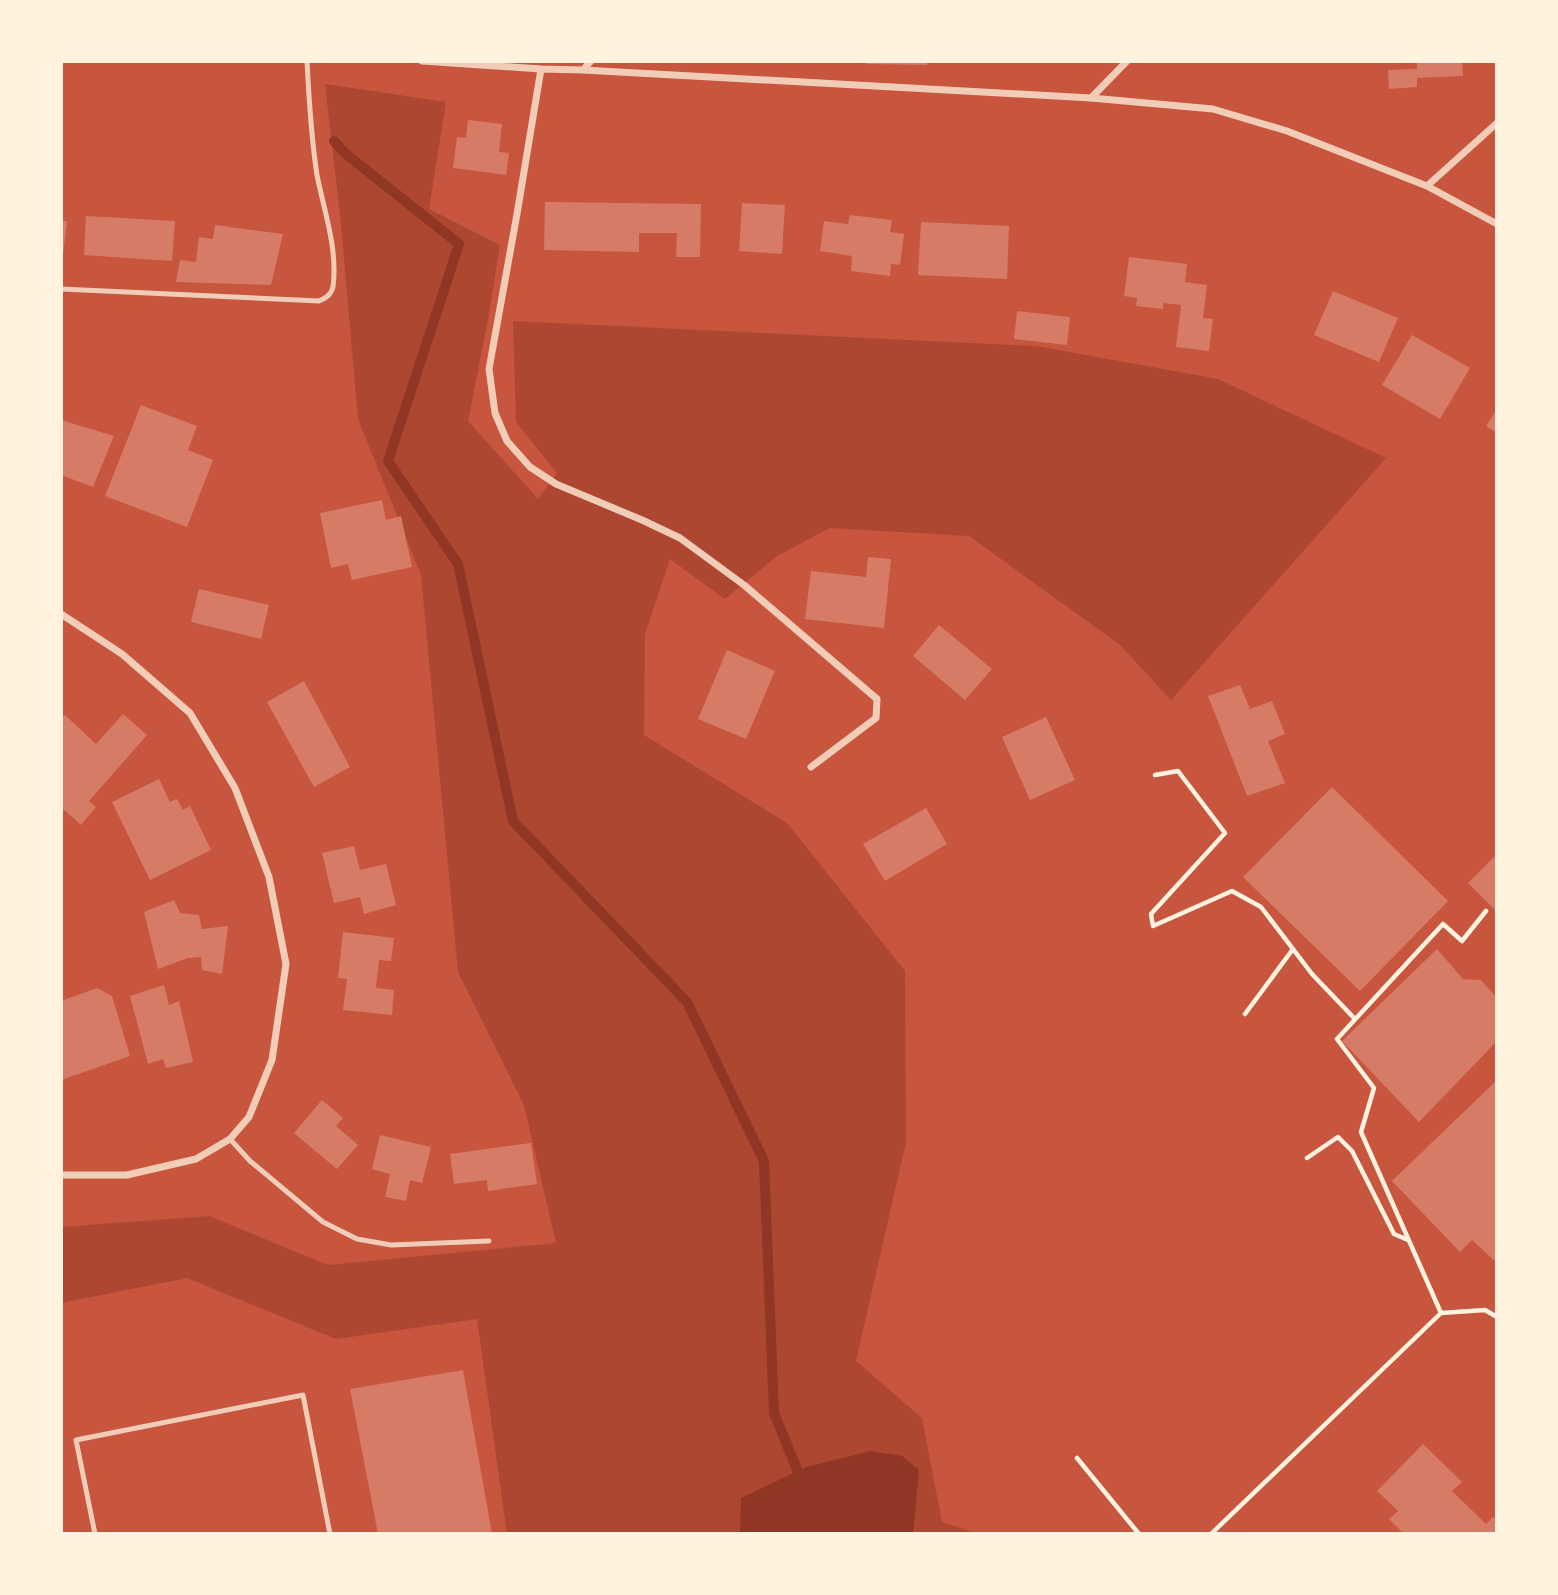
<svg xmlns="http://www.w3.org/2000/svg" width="1558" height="1595" font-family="Mulish,sans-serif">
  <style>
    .green { fill: #ae4732 }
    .water { fill: #8f3625 }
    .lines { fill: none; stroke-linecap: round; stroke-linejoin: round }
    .stream { stroke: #8f3625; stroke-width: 10 }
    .building { fill: #d67c66 }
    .path { stroke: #fff3e0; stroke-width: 4.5 }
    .service { stroke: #f1ccb7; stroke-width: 5 }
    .minor { stroke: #f1ccb7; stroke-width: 7 }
  </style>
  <rect width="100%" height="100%" fill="#c8553d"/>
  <path class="green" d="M 325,84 L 446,102 L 429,209 L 500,245 L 488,320 L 468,421 L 538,499 L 557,473 L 516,422 L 513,321 L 1036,346 L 1218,379 L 1386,458 L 1171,700 L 1120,645 L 969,536 L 830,528 L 777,556 L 725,599 L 670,559 L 645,634 L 644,735 L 787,823 L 905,971 L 906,1142 L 856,1361 L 922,1418 L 942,1522 L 979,1534 L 507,1534 L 477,1319 L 336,1339 L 187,1278 L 61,1303 L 61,1227 L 209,1216 L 328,1265 L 556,1243 L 524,1105 L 458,972 L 421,575 L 358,419 L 341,224 Z"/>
  <path class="water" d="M 871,1451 L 902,1456 L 919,1470 L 913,1534 L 740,1534 L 741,1498 L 806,1467 Z"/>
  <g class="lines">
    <path class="stream" d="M 334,141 L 346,154 L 459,244 L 388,461 L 458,564 L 513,821 L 687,1002 L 764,1161 L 774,1413 L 802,1482"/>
  </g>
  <path class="building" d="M 867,61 L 927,61 L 927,65 L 867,64 Z
    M 1417,61 L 1462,61 L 1463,76 L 1417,78 L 1417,87 L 1389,89 L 1388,70 L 1417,69 Z
    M 468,120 L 502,124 L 499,152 L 509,153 L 506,175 L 453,168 L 457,137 L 466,138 Z
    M 545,202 L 701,204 L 700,257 L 676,257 L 677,233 L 639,233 L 639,252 L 544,250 Z
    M 742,203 L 785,205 L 782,254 L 739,251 Z
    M 850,215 L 892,220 L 890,232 L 904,234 L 900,265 L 891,264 L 890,276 L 851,271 L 852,256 L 820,251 L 824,221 L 848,224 Z
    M 86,216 L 175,221 L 172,261 L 84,255 Z
    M 61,221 L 67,221 L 63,255 L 61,255 Z
    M 921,222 L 1009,226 L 1007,279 L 918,275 Z
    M 215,225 L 283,234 L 271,285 L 176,282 L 180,260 L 196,262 L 199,237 L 213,239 Z
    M 1129,257 L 1187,264 L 1185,282 L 1207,285 L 1203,318 L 1213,319 L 1209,351 L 1176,347 L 1181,305 L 1163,303 L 1163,309 L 1136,306 L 1137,298 L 1124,296 Z
    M 1333,291 L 1398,318 L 1379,362 L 1314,335 Z
    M 1017,311 L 1070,317 L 1067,345 L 1014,339 Z
    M 1412,335 L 1470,368 L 1440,419 L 1382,385 Z
    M 141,405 L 197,426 L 188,450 L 213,460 L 187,527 L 105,496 Z
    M 1497,409 L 1497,433 L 1486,426 Z
    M 61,420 L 114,436 L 93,487 L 61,475 Z
    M 382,500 L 386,520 L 401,516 L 412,567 L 352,580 L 348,564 L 331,568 L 320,513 Z
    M 868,557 L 891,559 L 884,628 L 805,619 L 811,571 L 866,577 Z
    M 199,589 L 269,605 L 261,639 L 191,622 Z
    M 939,625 L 992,669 L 965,700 L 913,656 Z
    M 727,650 L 775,671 L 746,739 L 698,719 Z
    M 304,681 L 350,767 L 314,787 L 267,702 Z
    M 1240,685 L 1250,709 L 1272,701 L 1285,734 L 1268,741 L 1285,783 L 1247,796 L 1208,696 Z
    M 123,714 L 147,735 L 89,801 L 96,807 L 81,825 L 61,807 L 61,719 L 65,715 L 96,744 Z
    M 1046,717 L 1075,780 L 1030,800 L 1002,737 Z
    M 159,779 L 170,802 L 177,799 L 183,810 L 190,806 L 211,850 L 150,880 L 112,802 Z
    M 1332,787 L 1448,901 L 1360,991 L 1243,877 Z
    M 926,808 L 947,844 L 885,881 L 863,844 Z
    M 354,846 L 360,870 L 386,864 L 396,905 L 364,914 L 360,897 L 334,903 L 322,853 Z
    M 1497,854 L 1497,912 L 1468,883 Z
    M 174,900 L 180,913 L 199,915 L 202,929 L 228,926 L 222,974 L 202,970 L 201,957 L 188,958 L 158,969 L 144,912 Z
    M 343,932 L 394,938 L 391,961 L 379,960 L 376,988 L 394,990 L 392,1015 L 343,1010 L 347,979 L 338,978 Z
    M 1437,949 L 1463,979 L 1481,980 L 1497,998 L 1497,1041 L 1419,1122 L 1342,1041 Z
    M 164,985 L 169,1005 L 179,1001 L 193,1062 L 166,1068 L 163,1059 L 148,1064 L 130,996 Z
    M 97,988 L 112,996 L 130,1056 L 61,1080 L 61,1005 L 64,1000 Z
    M 1497,1080 L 1497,1263 L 1472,1240 L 1460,1252 L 1392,1181 Z
    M 322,1100 L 343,1118 L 336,1126 L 358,1145 L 337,1169 L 294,1133 Z
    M 380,1135 L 431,1147 L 422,1183 L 410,1180 L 406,1201 L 385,1197 L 390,1174 L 372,1169 Z
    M 531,1143 L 537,1184 L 488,1191 L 487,1180 L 454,1184 L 450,1154 Z
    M 463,1370 L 492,1534 L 378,1534 L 350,1389 Z
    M 1423,1444 L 1462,1482 L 1452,1491 L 1486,1524 L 1493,1517 L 1497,1520 L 1497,1534 L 1404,1534 L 1389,1519 L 1398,1511 L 1377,1491 Z"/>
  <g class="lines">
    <path class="path" d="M 1155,775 L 1178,771 L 1225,833 L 1151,914 L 1153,926 L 1232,891 L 1261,907 L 1312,974 L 1355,1019
      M 1245,1014 L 1293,949
      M 1307,1158 L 1338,1137 L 1352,1151 L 1394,1234 L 1408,1240
      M 1441,1313 L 1361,1132 L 1374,1088 L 1337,1039 L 1443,924 L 1462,941 L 1486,911
      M 1077,1458 L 1139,1534
      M 1211,1534 L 1441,1313 L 1485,1310 L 1497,1317"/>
    <path class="service" d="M 61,289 L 319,301 C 326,298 331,295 333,287 C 338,249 324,211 317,175 C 311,137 309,100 307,61
      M 230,1139 L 250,1161 L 323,1222 L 357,1239 L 391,1245 L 489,1241
      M 95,1534 L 76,1440 L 303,1395 L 330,1534"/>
    <path class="minor" d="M 422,61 L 541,69 L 583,70 L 1091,98 L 1213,109 L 1287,131 L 1427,186 L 1497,224
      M 541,69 L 517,214 L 489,369 L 495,413 L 507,441 L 530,467 L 556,484 L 642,520 L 680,538 L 744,585 L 877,699 L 876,718 L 811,767
      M 583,70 L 591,61
      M 1091,98 L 1127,61
      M 1427,186 L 1497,123
      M 61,614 L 122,654 L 190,713 L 235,788 L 269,877 L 286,964 L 272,1060 L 249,1117 L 230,1139 L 196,1159 L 127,1175 L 61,1175"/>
  </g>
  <rect width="1558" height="1595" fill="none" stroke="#fff3e0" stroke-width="126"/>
</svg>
